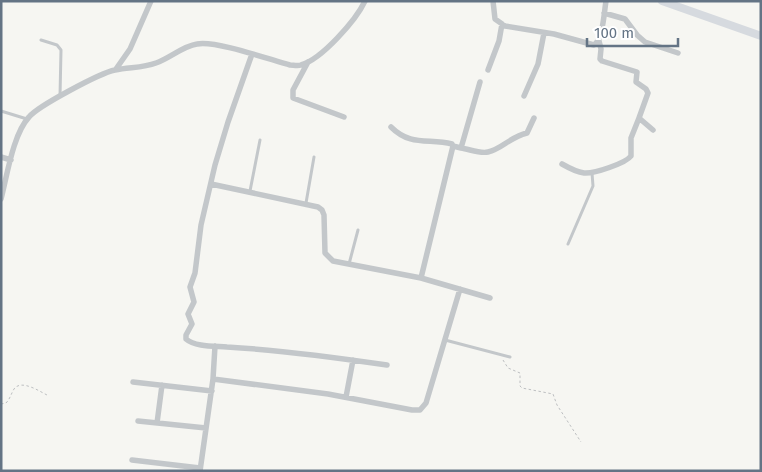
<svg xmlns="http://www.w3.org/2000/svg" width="762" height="472" font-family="'Fira Sans',sans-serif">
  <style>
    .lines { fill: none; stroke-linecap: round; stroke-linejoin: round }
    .path { stroke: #bdbfc1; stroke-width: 1; stroke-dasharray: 2.5 2.5; stroke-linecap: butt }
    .lane { stroke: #c3c7ca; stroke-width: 3 }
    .street { stroke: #c3c7ca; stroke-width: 5.5 }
    .secondary { stroke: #d6dadf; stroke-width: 8 }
  </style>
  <rect width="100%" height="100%" fill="#f6f6f2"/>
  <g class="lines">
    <path class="path" d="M 503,360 L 508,368 L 520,373 L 520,386 L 522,388 L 553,394 L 557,405 L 581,442
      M 1,404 L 6,403 C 10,399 11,394 14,389 C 21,379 39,391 47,395"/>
    <path class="lane" d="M 41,40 L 57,45 L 61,50 L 60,96
      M 1,111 L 27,119
      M 250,191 L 260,140
      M 306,203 L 314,157
      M 568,244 L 593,186 L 592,173
      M 349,264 L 358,230
      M 445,340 L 510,357"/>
    <path class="street" d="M 493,1 L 495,19 L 505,26 L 554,34 L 594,45 C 603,39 604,13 606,1
      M 604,13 L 625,19 L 637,35 L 645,42 L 678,53
      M 599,41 L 601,49 L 600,59 L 602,61 L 637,72 L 636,82 L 646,89 L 648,93 L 639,118 L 653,130
      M 252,54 L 228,122 L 215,165 L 201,225 L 195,273 L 190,287 L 194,302 L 188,314 L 192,324 L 186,335 L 186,339 C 195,347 215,346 227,347 C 281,350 333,357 387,365
      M 308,62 L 293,90 L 293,98 L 344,117
      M 116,69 L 130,49 L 151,1
      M 488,70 L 499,41 L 502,24
      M 524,96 L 538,64 L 544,33
      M 391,127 C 411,147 429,138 452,144 L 453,146
      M 461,148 C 469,149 480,154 488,152 C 502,149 510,137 527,133 L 534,118
      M 1,157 L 11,160
      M 562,164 C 569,168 576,172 584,173 C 594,174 626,163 631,156 L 631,138 L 639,118
      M 211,184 L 318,207 L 322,210 L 324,215 L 325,253 L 333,261 L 421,278 L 490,298
      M 1,199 C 7,176 13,134 29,117 C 38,106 100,73 115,70 C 129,67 143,68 156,63 C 170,58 183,46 197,44 C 215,40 271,60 290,65 C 293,65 298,66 301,65 C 322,59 356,20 365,1
      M 421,278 L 453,146 L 461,148 L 480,82
      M 213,379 L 328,394 L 412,410 L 420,410 L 426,403 L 460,289
      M 133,382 L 212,391
      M 346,397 L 353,360
      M 138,421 L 206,428
      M 157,423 L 162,385
      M 132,460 L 200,468
      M 200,471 L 213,379 L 215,346"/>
    <path class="secondary" d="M 662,1 L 761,36"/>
  </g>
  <rect width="762" height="472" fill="none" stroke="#647485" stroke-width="5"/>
  <path d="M587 38v8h91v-8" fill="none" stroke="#647485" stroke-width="2.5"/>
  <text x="594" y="38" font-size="15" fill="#647485" stroke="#ffffff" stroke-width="4" paint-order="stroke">100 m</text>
</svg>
